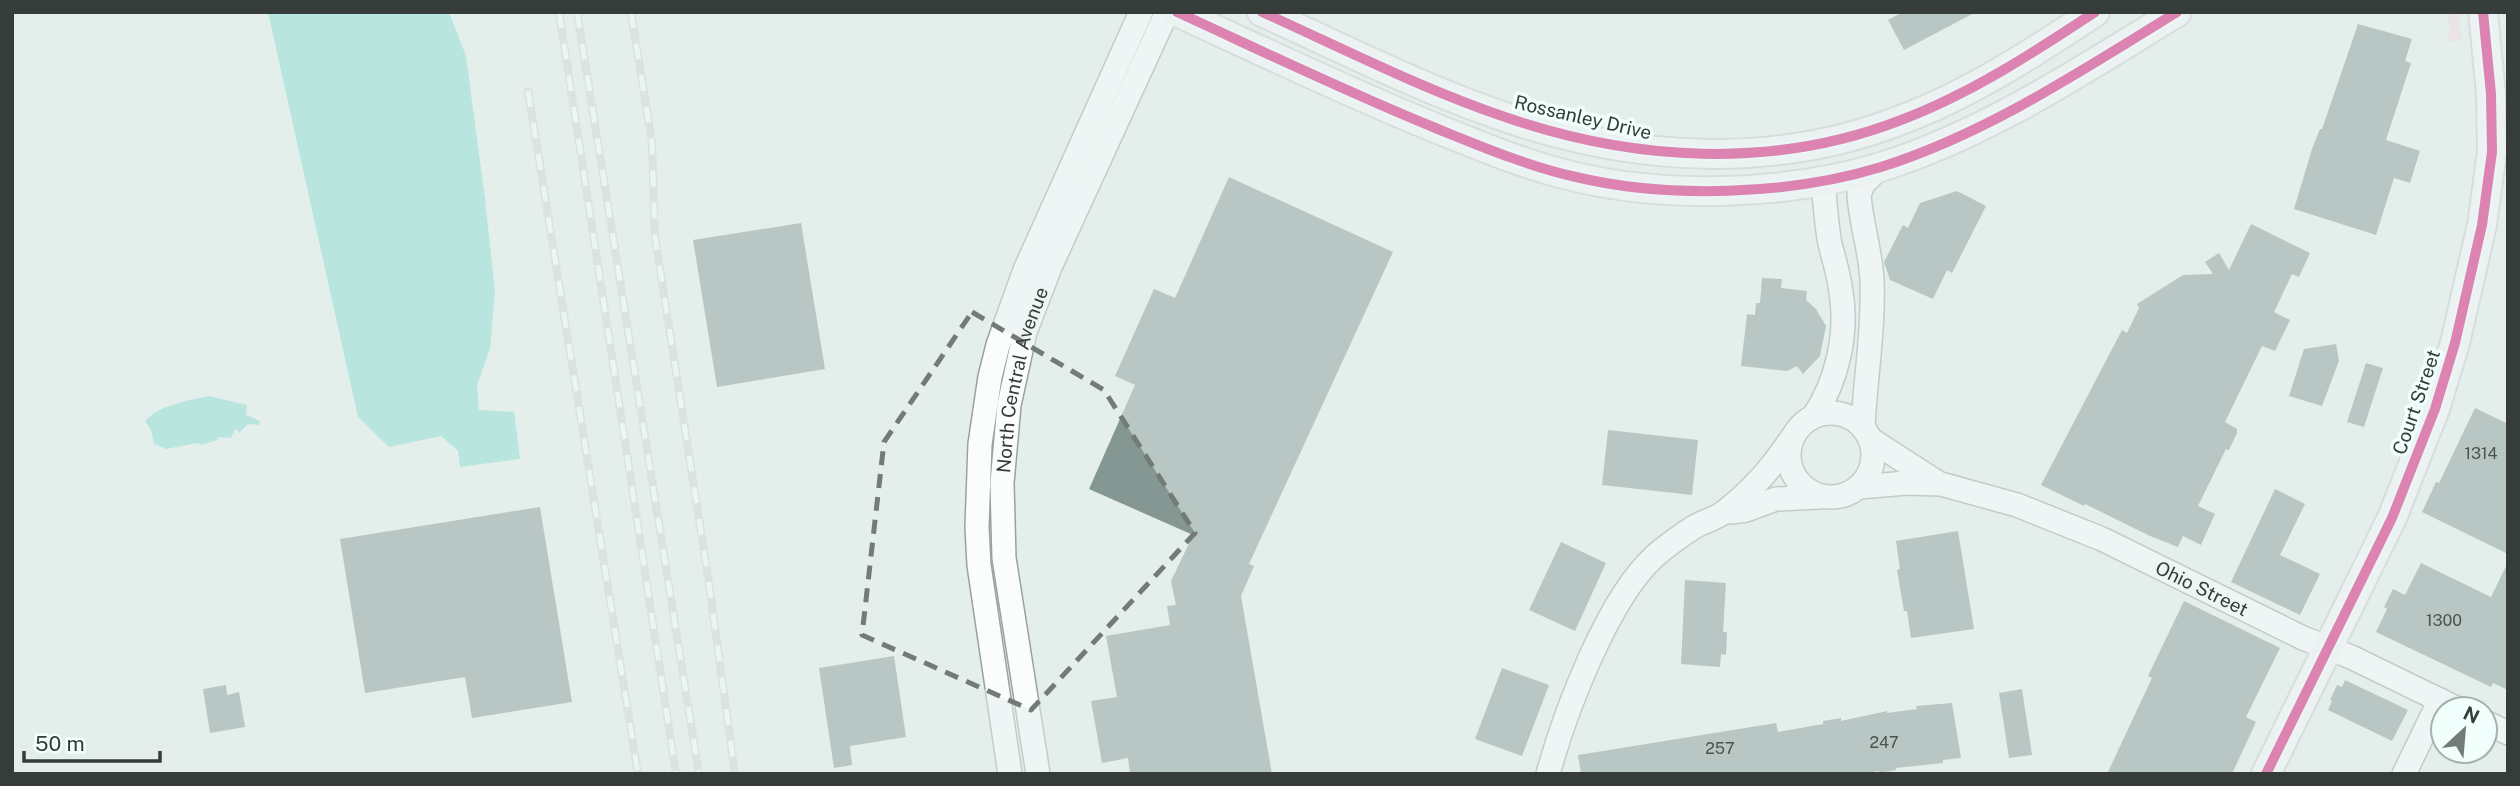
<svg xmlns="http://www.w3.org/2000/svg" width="2520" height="786" font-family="'Public Sans',sans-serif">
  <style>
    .green { fill: #f1d6e3 }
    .water { fill: #84dacd }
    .building { fill: #859793 }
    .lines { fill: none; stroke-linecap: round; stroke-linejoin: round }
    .minor-casing { stroke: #9aa2a0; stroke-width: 26 }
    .major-casing { stroke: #c5cbc9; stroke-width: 32 }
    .minor { stroke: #fbfdfc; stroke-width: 23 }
    .major { stroke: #f6f4f5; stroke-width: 28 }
    .rail-casing { stroke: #d0d2d2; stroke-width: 8 }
    .rail { stroke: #f0fffc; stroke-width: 5; stroke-dasharray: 16; stroke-linecap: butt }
    .cycleway-casing { stroke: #f0fffc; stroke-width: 15 }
    .cycleway { stroke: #d6006c; stroke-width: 10 }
    .marked { fill: none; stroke: #727b78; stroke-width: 5; stroke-dasharray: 14 9; stroke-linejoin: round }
    .labels { text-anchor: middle; stroke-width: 7; stroke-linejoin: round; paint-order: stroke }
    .number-label { font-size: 16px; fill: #495350 }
    .street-label { font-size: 19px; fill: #353c3a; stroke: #f0fffc }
  </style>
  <rect width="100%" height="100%" fill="#e4efec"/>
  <path class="green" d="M 2447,12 L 2459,12 L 2462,40 L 2445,42 L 2450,33 Z"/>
  <path class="water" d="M 268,12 L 449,12 L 466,56 L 485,199 L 495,291 L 490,349 L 477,385 L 479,410 L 514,412 L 520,459 L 460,467 L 458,451 L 441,436 L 389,447 L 358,417 Z
    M 209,396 L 247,405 L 246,415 L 260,421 L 259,425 L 248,424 L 239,433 L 238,430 L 235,430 L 231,438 L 219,437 L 217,440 L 202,445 L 198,443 L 166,449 L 154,444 L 151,430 L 145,421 C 161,404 187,401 209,396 Z"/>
  <path class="building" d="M 1903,12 L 1976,12 L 1904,50 L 1888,20 Z
    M 2358,24 L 2412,39 L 2405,61 L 2411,63 L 2386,140 L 2420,151 L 2410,183 L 2394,178 L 2376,235 L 2294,209 L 2312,149 L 2320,129 L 2322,129 Z
    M 1229,177 L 1393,252 L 1249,564 L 1254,566 L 1241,596 L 1272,774 L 1130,774 L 1128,758 L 1102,763 L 1091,701 L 1117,697 L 1106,636 L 1170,625 L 1167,606 L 1176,605 L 1171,581 L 1193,535 L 1089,489 L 1135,385 L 1115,376 L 1154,289 L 1175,298 Z
    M 1957,191 L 1986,206 L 1952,273 L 1947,270 L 1933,299 L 1890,280 L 1884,262 L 1903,225 L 1908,228 L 1920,203 Z
    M 801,223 L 825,369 L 717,387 L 693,240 Z
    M 2251,224 L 2310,253 L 2299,277 L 2292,274 L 2274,312 L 2290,320 L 2275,351 L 2262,346 L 2225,422 L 2237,429 L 2237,433 L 2229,450 L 2226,449 L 2198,506 L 2215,514 L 2201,545 L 2183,536 L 2178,547 L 2150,536 L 2085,504 L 2084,506 L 2041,485 L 2122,330 L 2127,333 L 2139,308 L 2137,304 L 2183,275 L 2213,274 L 2205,262 L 2219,253 L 2229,270 Z
    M 1762,278 L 1782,279 L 1781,288 L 1807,291 L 1806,300 L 1816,309 L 1826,326 L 1820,356 L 1803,374 L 1797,366 L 1787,371 L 1741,366 L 1747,314 L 1755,315 L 1756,303 L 1760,303 Z
    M 2336,344 L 2339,361 L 2322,406 L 2289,396 L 2304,349 Z
    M 2366,363 L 2383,368 L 2364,427 L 2347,422 Z
    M 2475,408 L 2508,424 L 2508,554 L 2422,512 L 2436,482 L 2439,483 Z
    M 1608,430 L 1698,440 L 1692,495 L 1602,485 Z
    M 2275,489 L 2305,504 L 2280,555 L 2320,574 L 2300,615 L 2231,582 Z
    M 540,507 L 572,702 L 472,718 L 465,677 L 365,693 L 340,539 Z
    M 1958,531 L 1974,629 L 1911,638 L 1907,611 L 1904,611 L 1897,570 L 1900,569 L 1896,541 Z
    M 1561,542 L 1606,563 L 1575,631 L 1529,610 Z
    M 2508,562 L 2508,690 L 2493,683 L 2491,687 L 2376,632 L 2387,609 L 2384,607 L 2393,589 L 2405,595 L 2421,563 L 2491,597 Z
    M 1685,580 L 1726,583 L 1723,632 L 1727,632 L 1726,655 L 1721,654 L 1720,667 L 1681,664 Z
    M 2184,601 L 2280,648 L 2246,717 L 2256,722 L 2232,774 L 2107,774 L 2152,678 L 2148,676 Z
    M 894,656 L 906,737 L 850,746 L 852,765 L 834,768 L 819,668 Z
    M 1502,668 L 1549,685 L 1522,756 L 1475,739 Z
    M 2345,680 L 2408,710 L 2392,741 L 2328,710 L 2332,701 L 2330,700 L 2337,685 L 2342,687 Z
    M 226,685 L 227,695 L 239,692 L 245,727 L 210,733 L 203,689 Z
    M 2022,689 L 2032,755 L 2009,758 L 1999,693 Z
    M 1952,703 L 1961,758 L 1943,760 L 1943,763 L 1896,768 L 1896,770 L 1879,773 L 1879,771 L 1861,774 L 1581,774 L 1578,755 L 1776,723 L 1778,732 L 1823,724 L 1823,721 L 1841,718 L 1841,721 L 1887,711 L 1887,713 L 1917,709 L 1916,706 Z"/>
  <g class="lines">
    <defs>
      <g id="minor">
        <circle cx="1831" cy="455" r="42"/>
        <path d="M 1814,416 C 1837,381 1848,334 1841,292 C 1839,275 1834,260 1830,244 C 1826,223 1825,201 1823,180"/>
        <path d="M 1863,428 C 1865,379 1874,330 1872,281 C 1871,252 1861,224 1859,195 L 1863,184 L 1880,167"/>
        <path d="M 1870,439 L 1938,483"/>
        <path id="s1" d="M 1859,487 L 1907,483 L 1941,484 L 2017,505 L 2102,539 L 2303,638 L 2351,657 L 2458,709"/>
        <path d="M 1731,512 L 1746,510 L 1776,499 L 1820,497"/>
        <path d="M 2485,722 L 2508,733"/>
        <path d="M 1010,774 L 979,565 L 977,527 L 980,444 L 990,377 L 998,345 L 1025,270 L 1141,12"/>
        <path id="s2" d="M 1038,774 L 1004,558 L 1002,483 L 1009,405 L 1025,332 L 1050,267 L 1167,12"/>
        <path d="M 1548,774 C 1565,712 1608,598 1655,556 C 1667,545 1681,536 1694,527 C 1703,522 1714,519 1723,513 C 1751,492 1772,468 1791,439"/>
        <path d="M 2404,774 L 2440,700"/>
      </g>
      <path id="major" d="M 1177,12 C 1262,51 1347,92 1433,127 C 1480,146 1527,166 1576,177 C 1668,199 1790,195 1881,167 C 1986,134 2083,70 2177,12
        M 1262,12 C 1342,48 1422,89 1505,117 C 1633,161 1773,170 1901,120 C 1970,94 2033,53 2095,12
        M 2266,774 L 2392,518 L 2435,409 L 2455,343 L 2482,225 L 2492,152 L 2491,94 L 2483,12"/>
    </defs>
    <use href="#minor" class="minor-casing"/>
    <use href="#major" class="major-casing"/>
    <use href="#minor" class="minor"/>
    <use href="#major" class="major"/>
    <defs>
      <path id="rail" d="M 559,12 L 676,774
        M 577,12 L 699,774
        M 631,12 L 652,143 L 655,237 L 708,577 L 735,774
        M 528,91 L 638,774"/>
    </defs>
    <use href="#rail" class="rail-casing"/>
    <use href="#rail" class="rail"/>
    <defs>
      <path id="cycleway" d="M 1177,12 C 1262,51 1347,92 1433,127 C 1480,146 1527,166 1576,177 C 1668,199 1790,195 1881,167 C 1986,134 2083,70 2177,12
        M 1262,12 C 1342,48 1422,89 1505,117 C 1633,161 1773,170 1901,120 C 1970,94 2033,53 2095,12
        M 2266,774 L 2392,518 L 2435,409 L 2455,343 L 2482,225 L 2492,152 L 2491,94 L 2483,12"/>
    </defs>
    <use href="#cycleway" class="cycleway-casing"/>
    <use href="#cycleway" class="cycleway"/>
  </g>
  <path d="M0 0H2520V786H0ZM 972,312 L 1104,390 L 1195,533 L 1031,710 L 862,635 L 884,442 Z" fill="#e4efec" fill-opacity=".55" fill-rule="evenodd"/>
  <path class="marked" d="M 972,312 L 1104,390 L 1195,533 L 1031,710 L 862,635 L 884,442 Z"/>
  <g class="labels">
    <g class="number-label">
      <text x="2481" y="459">1314</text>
      <text x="2444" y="626">1300</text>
      <text x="1884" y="748">247</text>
      <text x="1720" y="754">257</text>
    </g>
    <g class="street-label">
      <text transform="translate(1583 117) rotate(13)" y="7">Rossanley Drive</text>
      <text dy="7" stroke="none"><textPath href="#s2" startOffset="399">North Central Avenue</textPath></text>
      <text transform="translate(2416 402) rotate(-71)" y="7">Court Street</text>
      <text dy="7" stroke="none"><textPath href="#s1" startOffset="364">Ohio Street</textPath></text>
    </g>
  </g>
  <rect width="2520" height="786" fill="none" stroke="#353c3a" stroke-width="28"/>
  <g transform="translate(2464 730) rotate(26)"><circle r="33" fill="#f0fffc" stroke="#a5b1ae" stroke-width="2"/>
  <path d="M0-5L12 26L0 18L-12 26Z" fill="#727b78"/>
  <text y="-10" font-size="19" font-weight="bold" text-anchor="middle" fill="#353c3a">N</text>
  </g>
  <path d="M24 751v10h136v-10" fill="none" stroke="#353c3a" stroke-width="3.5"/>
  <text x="35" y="751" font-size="21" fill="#353c3a" stroke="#f0fffc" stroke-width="5" paint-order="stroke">50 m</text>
</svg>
